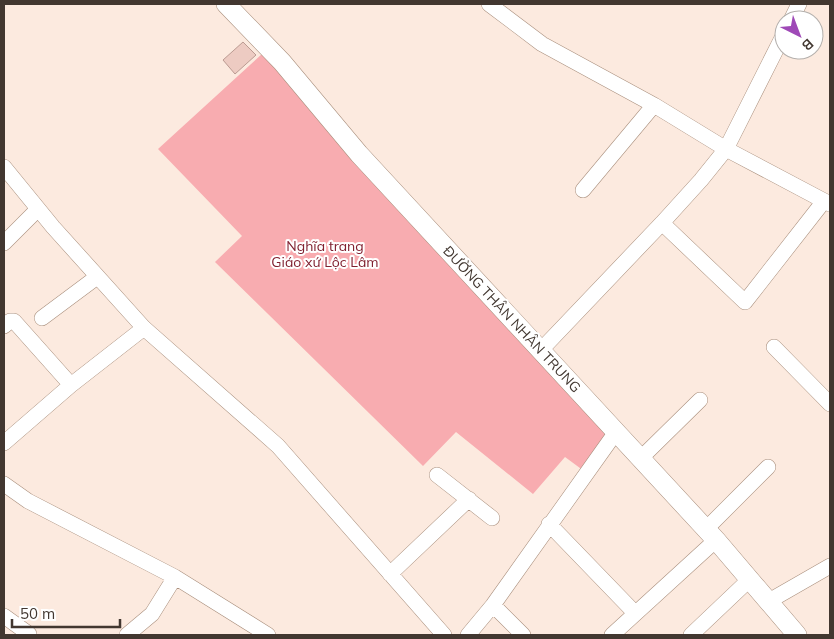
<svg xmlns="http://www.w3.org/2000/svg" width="834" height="639" font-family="Mulish,sans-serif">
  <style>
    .green { fill: #f8acb0 }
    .building { fill: #edcbc2; stroke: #bb9b92 }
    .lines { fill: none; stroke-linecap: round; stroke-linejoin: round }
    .minor-casing { stroke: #a98f7d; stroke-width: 16 }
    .tertiary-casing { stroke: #a98f7d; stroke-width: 20 }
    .minor { stroke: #fff; stroke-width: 15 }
    .tertiary { stroke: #fff; stroke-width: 19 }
    .labels { text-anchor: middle; stroke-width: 4; stroke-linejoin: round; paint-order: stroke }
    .park-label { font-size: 14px; fill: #802030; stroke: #fff }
    .street-label { font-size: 14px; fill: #423730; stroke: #fff }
  </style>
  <rect width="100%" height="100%" fill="#fceadf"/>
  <path class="green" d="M 262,54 L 606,434 L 584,471 L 565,457 L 533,494 L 456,432 L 423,466 L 215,262 L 242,236 L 158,149 Z"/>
  <path class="building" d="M 243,42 L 256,55 L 235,74 L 223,60 Z"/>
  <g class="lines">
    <defs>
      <path id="minor" d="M 489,4 L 542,44 L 654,105 L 726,149 L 830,204
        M 791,20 L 799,4
        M 4,167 L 53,227 L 144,328 L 278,446 L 444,635
        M 583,190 L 654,105
        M 662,223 L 745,302 L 824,201
        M 4,243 L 38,209
        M 42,318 L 97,277
        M 4,326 L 10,321 L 14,321 L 71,385
        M 774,347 L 830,404
        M 541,350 L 662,223 L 701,180 L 726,149 L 784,34
        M 4,443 L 71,385 L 144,328
        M 641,458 L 700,400
        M 437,475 L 492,518
        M 4,484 L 28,501 L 175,577 L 268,635
        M 549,524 L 635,613
        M 706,529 L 768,467
        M 390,574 L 469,499
        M 769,601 L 830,566
        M 493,605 L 523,635
        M 4,616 L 29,634
        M 127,635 L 152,614 L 175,577
        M 468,635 L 493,605 L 616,432
        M 612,635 L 716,540
        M 691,635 L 750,579"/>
      <path id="tertiary" d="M 226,4 L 282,62 L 359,154 L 716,540 L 797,635"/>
    </defs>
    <use href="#minor" class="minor-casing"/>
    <use href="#tertiary" class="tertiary-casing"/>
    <use href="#minor" class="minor"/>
    <use href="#tertiary" class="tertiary"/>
  </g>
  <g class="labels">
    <g class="park-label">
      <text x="325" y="251">Nghĩa trang<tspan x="325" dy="16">Giáo xứ Lộc Lâm</tspan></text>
    </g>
    <g class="street-label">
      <text transform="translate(512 319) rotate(47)" y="5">ĐƯỜNG THÂN NHÂN TRUNG</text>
    </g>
  </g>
  <rect width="834" height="639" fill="none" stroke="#423730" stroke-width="10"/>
  <g transform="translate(799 35) rotate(138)"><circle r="24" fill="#ffffff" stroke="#b3afac"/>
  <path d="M0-4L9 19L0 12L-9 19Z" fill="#9f49b7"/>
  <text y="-8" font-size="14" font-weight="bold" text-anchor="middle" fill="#423730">B</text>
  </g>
  <path d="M12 619v8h108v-8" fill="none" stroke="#423730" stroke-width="2.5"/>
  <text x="20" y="619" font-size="15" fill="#423730" stroke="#ffffff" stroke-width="4" paint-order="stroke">50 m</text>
</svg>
